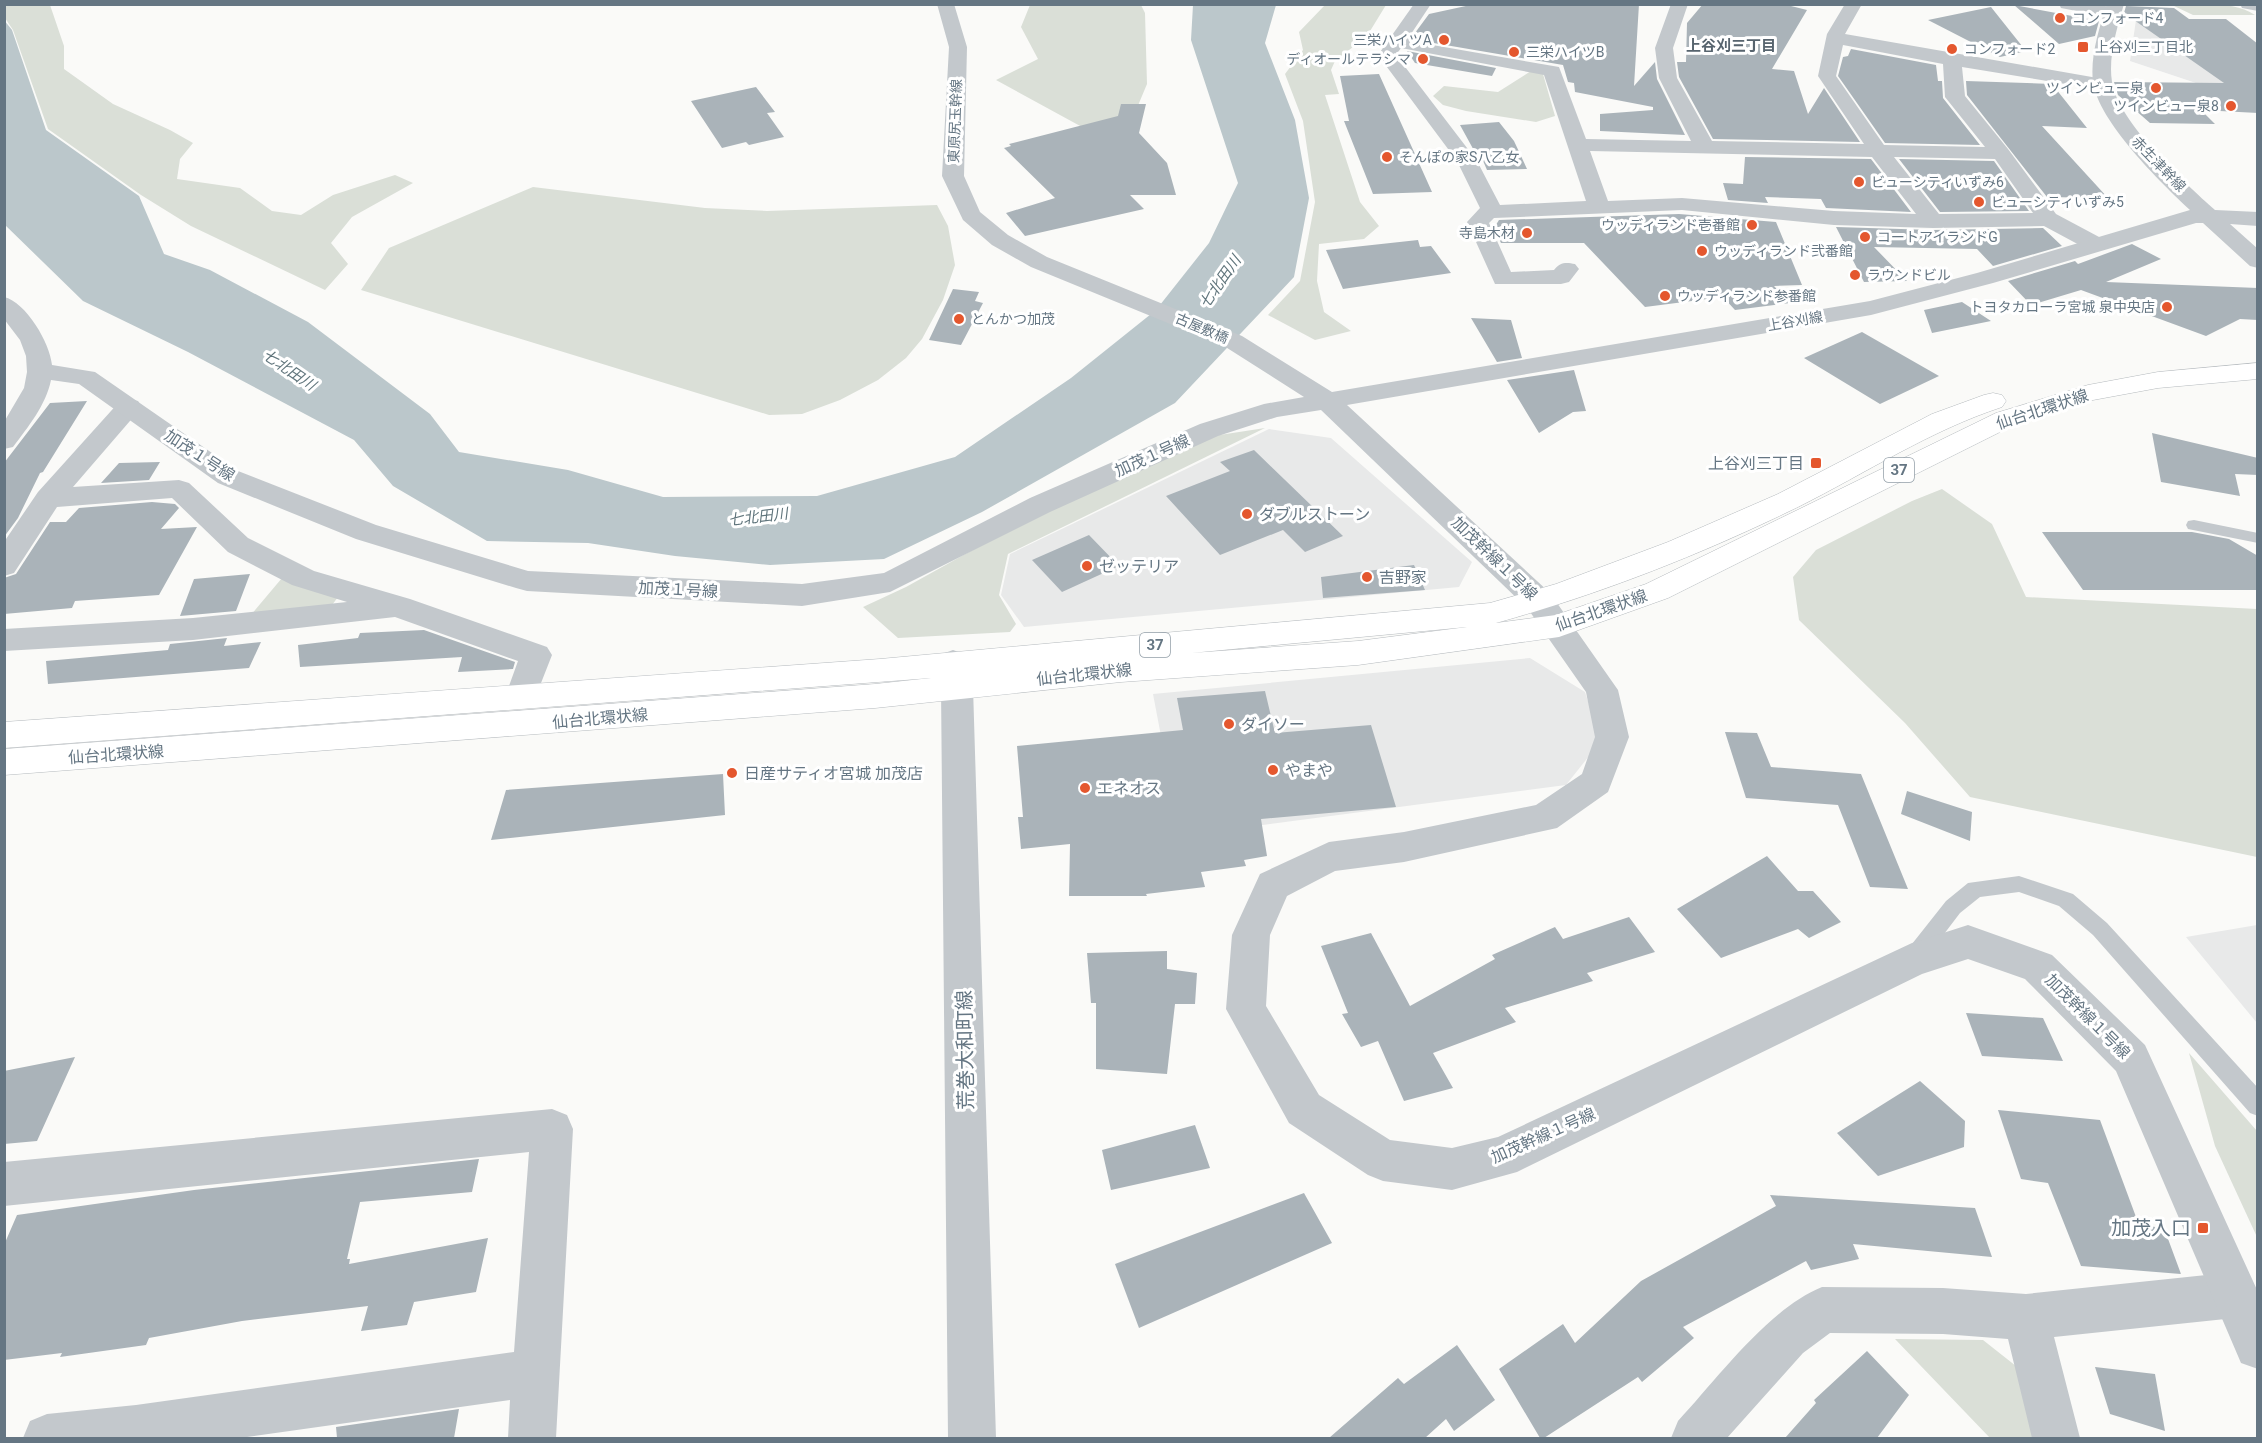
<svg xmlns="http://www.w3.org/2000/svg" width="2262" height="1443" font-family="Roboto,'Noto Sans JP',sans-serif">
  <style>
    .built { fill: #e8e9e9 }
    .green { fill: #dadfd7 }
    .water { fill: #bbc7cb }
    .building { fill: #aab3b9 }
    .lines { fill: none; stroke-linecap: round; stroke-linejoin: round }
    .primary-casing { stroke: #b5babe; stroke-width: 1 }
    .service { fill: #c3c8cc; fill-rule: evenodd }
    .minor { fill: #c3c8cc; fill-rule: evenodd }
    .tertiary { fill: #c3c8cc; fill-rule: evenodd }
    .primary { fill: #fff; fill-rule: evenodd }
    .poi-dot { fill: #e4572e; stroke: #fff; stroke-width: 2 }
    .labels { text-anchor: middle; stroke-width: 6; stroke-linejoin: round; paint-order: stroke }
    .far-poi-label { font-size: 14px; fill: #657683; stroke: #fff; text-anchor: start }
    .far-street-label { font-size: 14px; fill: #657683; stroke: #fff }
    .far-neighbourhood-label { font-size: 15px; font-weight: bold; fill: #57646e; stroke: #fff }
    .far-water-label { font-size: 15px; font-style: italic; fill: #60757c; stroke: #fff }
    .shield { fill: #fff; stroke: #939fa8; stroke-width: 1.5 }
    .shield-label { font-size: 15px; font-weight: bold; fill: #657683 }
    .street-label { font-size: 16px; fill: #657683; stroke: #fff }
    .poi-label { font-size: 16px; fill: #657683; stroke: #fff; text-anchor: start }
    .near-street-label { font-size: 20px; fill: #657683; stroke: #fff }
    .near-poi-label { font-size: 20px; fill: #657683; stroke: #fff; text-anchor: end }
  </style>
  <rect width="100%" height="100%" fill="#fafaf8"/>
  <path class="built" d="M 2136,20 L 2228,83 L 2205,86 L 2130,61 Z
    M 1269,429 L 1331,438 L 1472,562 L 1459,587 L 1024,627 L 1001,595 L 1010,554 Z
    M 1530,658 L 1585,692 L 1601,741 L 1566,785 L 1180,836 L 1153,694 Z
    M 2257,925 L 2258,925 L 2257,1023 L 2186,937 Z"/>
  <path class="green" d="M 4,5 L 50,5 L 64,46 L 64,69 L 113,104 L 170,130 L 193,143 L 180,159 L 177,179 L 240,188 L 272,211 L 301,215 L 333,195 L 395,175 L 413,183 L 352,217 L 331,243 L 348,264 L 325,290 L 191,226 L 141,195 L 48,129 L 13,30 L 5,18 Z
    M 1030,5 L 1141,5 L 1145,13 L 1147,84 L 1129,127 L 1082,127 L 996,80 L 1038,59 L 1021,27 Z
    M 1325,5 L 1386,5 L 1367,36 L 1335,61 L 1331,70 L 1339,94 L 1325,95 L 1360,202 L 1379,226 L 1364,239 L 1319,244 L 1317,281 L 1324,312 L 1351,331 L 1315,340 L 1268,315 L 1300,281 L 1315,202 L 1303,121 L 1285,74 L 1303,50 L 1299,32 Z
    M 2172,5 C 2199,5 2233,0 2255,15 L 2193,15 Z
    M 1531,71 L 1543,74 L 1555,116 L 1536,122 L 1466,111 L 1443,105 L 1433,96 L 1444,86 L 1498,92 Z
    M 533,187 L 705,208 L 767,211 L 937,205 L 948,226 L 955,265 L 943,300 L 922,339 L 906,358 L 878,380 L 840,400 L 802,414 L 769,415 L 361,290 L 389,248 Z
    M 1265,428 L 1008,554 L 999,595 L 1016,624 L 1010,632 L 898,638 L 863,607 L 906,587 L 1041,512 L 1213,436 Z
    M 1942,489 L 1992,524 L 2026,597 L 2257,609 L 2257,857 L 1970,797 L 1905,723 L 1799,620 L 1793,577 L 1816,550 L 1912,501 Z
    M 282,578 L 338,597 L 329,609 L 250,616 Z
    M 2189,1053 L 2257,1131 L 2257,1237 L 2215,1146 Z
    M 1895,1339 L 1983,1340 L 2021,1370 L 2035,1402 L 2042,1438 L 1990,1438 Z"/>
  <path class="water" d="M 1193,5 L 1276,5 L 1265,43 L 1295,120 L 1309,198 L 1294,277 L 1175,403 L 982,512 L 884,559 L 770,565 L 675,556 L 588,543 L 487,541 L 393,486 L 354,440 L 188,352 L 83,301 L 4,224 L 4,20 L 12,30 L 46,130 L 139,196 L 164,254 L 210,270 L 308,322 L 430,414 L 459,452 L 568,470 L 663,497 L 817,496 L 955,457 L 1071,378 L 1156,310 L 1209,243 L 1238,183 L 1191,40 Z"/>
  <path class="building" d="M 1475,4 L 1639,4 L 1634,86 L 1655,62 L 1657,79 L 1685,135 L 1600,131 L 1600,114 L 1653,110 L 1653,107 L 1575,92 L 1574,83 L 1568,82 L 1563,65 L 1416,40 L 1412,37 L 1429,14 Z
    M 1703,4 L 1783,4 L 1807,10 L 1772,69 L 1794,71 L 1808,114 L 1824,88 L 1860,142 L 1713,139 L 1679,77 L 1677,62 L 1686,62 L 1687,23 Z
    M 2014,5 L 2099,21 L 2095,36 L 2059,44 Z
    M 2126,6 L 2174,8 L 2189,19 L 2226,19 L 2258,44 L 2258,113 L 2201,110 L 2215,124 L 2150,123 L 2118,95 L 2114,82 L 2224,83 L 2124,13 Z
    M 1991,7 L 2026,51 L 2000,57 L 1928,20 Z
    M 1851,49 L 1936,65 L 1938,81 L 1942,81 L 1943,98 L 1980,145 L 1885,143 L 1838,76 L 1843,57 L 1848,56 Z
    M 1407,51 L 1496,68 L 1492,76 L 1415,63 Z
    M 1379,74 L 1432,192 L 1373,194 L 1344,121 L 1349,121 L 1340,76 Z
    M 1966,81 L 2052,84 L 2087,128 L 2042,126 L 2108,198 L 2047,197 L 1967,95 Z
    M 756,87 L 775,112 L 767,113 L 784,137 L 749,145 L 746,142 L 722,148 L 691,101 Z
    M 1121,104 L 1146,104 L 1139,133 L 1167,163 L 1176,195 L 1130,195 L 1144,209 L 1025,236 L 1006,213 L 1055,198 L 1004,148 L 1011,146 L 1009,144 L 1118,116 Z
    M 1499,122 L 1514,141 L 1527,169 L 1487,170 L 1481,156 L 1477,156 L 1460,125 Z
    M 1745,157 L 1871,159 L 1911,212 L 1826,208 L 1821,199 L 1765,197 L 1768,203 L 1728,200 L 1723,183 L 1743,184 Z
    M 1899,159 L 1994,161 L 2029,211 L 1940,212 Z
    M 1679,214 L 1776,222 L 1802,285 L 1774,286 L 1790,303 L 1735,310 L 1723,297 L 1645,307 L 1584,243 L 1501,243 L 1494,228 L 1499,220 Z
    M 1836,227 L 1933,230 L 2043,228 L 2062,246 L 1993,266 L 1977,249 L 1874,247 L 1907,281 L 1864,282 Z
    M 1418,240 L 1420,247 L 1431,246 L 1451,273 L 1343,289 L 1326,250 Z
    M 2132,244 L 2161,259 L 2106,282 L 2258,288 L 2258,320 L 2240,319 L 2206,336 L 2081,290 L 2031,305 L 2008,281 L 2075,261 L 2078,264 Z
    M 953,289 L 979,292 L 975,301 L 983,303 L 961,345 L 929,340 Z
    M 1962,302 L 1991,321 L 1932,333 L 1924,310 Z
    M 1471,318 L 1511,320 L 1522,358 L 1497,362 Z
    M 1862,332 L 1939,376 L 1880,404 L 1804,358 Z
    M 1574,370 L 1586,411 L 1573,412 L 1539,433 L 1507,380 Z
    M 87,401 L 43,472 L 40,473 L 18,518 L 4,537 L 4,463 L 50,403 Z
    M 2152,433 L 2258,458 L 2258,475 L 2235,474 L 2240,496 L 2161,482 Z
    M 1254,450 L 1343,536 L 1305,552 L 1283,530 L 1220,555 L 1166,496 L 1230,471 L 1220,462 Z
    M 160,462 L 149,480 L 101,483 L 119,463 Z
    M 152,502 L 175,504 L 179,508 L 161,529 L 197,527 L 159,595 L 75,601 L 72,608 L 4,614 L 4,578 L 16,574 L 50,522 L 66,522 L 79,508 Z
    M 2042,532 L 2192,532 L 2229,539 L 2258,556 L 2258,590 L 2083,590 Z
    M 1089,535 L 1119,566 L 1062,592 L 1032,560 Z
    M 1414,565 L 1425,590 L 1323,598 L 1321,577 Z
    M 250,574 L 236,611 L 180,616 L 194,579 Z
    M 424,630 L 515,662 L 513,669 L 458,672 L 462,657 L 300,667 L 298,645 L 358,638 L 360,633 Z
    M 227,638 L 224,646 L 261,642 L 249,668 L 48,684 L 46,661 L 168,650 L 170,644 Z
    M 1265,691 L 1275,733 L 1371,725 L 1396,807 L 1261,819 L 1267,856 L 1244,860 L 1246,866 L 1201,872 L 1205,887 L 1146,894 L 1147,896 L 1069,896 L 1070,844 L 1021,849 L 1018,817 L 1023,817 L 1017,746 L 1183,730 L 1177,698 Z
    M 1725,732 L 1757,733 L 1771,767 L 1861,774 L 1908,889 L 1870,887 L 1838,805 L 1746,798 Z
    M 723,774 L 725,815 L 491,840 L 506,790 Z
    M 1907,791 L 1972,812 L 1970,841 L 1901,814 Z
    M 1767,856 L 1798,891 L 1813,891 L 1841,922 L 1809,938 L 1798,929 L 1721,958 L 1677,909 Z
    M 1629,917 L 1655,952 L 1587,973 L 1593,981 L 1505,1008 L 1516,1022 L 1433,1053 L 1453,1088 L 1404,1101 L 1378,1041 L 1361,1047 L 1342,1014 L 1348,1013 L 1321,946 L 1371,933 L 1410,1006 L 1495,959 L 1492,955 L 1555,927 L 1563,939 Z
    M 1167,951 L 1167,969 L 1197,973 L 1195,1004 L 1175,1004 L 1167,1074 L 1096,1069 L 1096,1003 L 1091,1003 L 1087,953 Z
    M 1966,1013 L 2043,1018 L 2063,1061 L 1982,1056 Z
    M 75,1057 L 37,1141 L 4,1144 L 4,1071 Z
    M 1920,1081 L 1965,1121 L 1964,1147 L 1878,1176 L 1837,1133 Z
    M 1998,1110 L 2100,1120 L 2139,1225 L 2164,1228 L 2181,1274 L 2081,1266 L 2048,1183 L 2021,1179 Z
    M 1195,1125 L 1210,1168 L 1111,1190 L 1102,1150 Z
    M 479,1159 L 472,1192 L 360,1202 L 347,1259 L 350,1259 L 349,1264 L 488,1238 L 476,1292 L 414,1302 L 407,1325 L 361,1331 L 368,1306 L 242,1321 L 149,1338 L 146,1345 L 60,1357 L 62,1353 L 4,1360 L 4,1245 L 17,1215 L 194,1190 Z
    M 1304,1193 L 1332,1243 L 1139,1328 L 1115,1264 Z
    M 1770,1195 L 1975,1208 L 1992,1257 L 1853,1244 L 1859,1259 L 1811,1270 L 1806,1261 L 1683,1327 L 1694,1338 L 1642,1382 L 1638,1377 L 1544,1438 L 1540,1438 L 1499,1369 L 1563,1324 L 1575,1343 L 1641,1281 L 1776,1206 Z
    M 1457,1345 L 1495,1400 L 1454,1431 L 1446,1419 L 1425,1438 L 1329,1438 L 1398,1378 L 1404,1384 Z
    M 1867,1351 L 1909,1395 L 1877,1438 L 1785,1438 L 1816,1403 L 1814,1400 Z
    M 2095,1367 L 2155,1374 L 2165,1431 L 2110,1414 Z
    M 459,1409 L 454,1438 L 337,1438 L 336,1427 Z"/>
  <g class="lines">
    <defs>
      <path id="primary" d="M 2258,363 L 2258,379 L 2158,388 L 2093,400 L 2014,425 L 1668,598 L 1559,637 L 1358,665 L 1121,682 L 875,708 L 4,775 L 4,749 L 875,684 L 931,678 L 4,748 L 4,722 L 880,659 L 1490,603 L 1556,584 L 1668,542 L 1778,494 L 1932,414 L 1984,395 L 1993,393 L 2002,395 L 2006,401 L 2002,407 C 1929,431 1866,473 1798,507 C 1700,555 1600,594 1496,623 L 1556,615 L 1646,584 L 1996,413 L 2088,385 L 2158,372 ZM 1467,627 L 1358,641 L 1191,653 Z"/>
    </defs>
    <use href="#primary" class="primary-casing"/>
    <path class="service" d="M 2194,520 L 2258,533 L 2258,543 L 2188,529 L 2186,525 L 2188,521 Z
      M 2019,876 L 2073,894 L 2107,923 L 2258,1088 L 2258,1116 L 2250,1113 L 2093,935 L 2059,906 L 2019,892 L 1980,897 L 1960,913 L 1922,963 L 1915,965 L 1908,963 L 1905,956 L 1908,949 L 1946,901 L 1968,883 Z"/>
    <path class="minor" d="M 1414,4 L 1431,4 L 1409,37 L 1415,42 L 1559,67 L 1586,139 L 1691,141 L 1659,78 L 1655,48 L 1671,4 L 1688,4 L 1673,48 L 1677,78 L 1712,141 L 1864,144 L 1818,76 L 1827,34 L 1845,4 L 1862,4 L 1845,34 L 2109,80 L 2111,84 L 2109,88 L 2102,90 L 1962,67 L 1965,96 L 2008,149 L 2056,214 L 2101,238 L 2104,243 L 2101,248 L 2085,248 L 2044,226 L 1933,228 L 1834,225 L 1682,210 L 1494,218 L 1489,223 L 1511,272 L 1554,270 C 1560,262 1566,262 1575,264 L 1579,269 L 1569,282 L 1561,284 L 1495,284 L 1467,222 L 1480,208 L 1457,161 L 1378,55 ZM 1843,45 L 1943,64 L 1945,97 L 1985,147 L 1884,145 L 1836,76 ZM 1401,48 L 1544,75 L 1586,201 L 1500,205 L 1477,161 L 1396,55 ZM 1590,151 L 1872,157 L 1916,214 L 1834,211 L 1682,198 L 1608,201 ZM 1894,157 L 1995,159 L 2033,213 L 1939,214 Z
      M 2059,4 L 2096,4 L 2119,9 L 2122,13 L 2113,18 L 2061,8 Z
      M 2240,4 L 2258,4 L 2258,11 L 2242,8 Z
      M 129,399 L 138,401 L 142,407 L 73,487 L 179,480 L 189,483 L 248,538 L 314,571 L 410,599 L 547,647 L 552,655 L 532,706 L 521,709 L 510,706 L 505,697 L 518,661 L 395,617 L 193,640 L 4,651 L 4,629 L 193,618 L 347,602 L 292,585 L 228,552 L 172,498 L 57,507 L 14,573 L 4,576 L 4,542 L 38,492 L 120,401 Z
      M 552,1109 L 567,1115 L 573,1129 L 556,1438 L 508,1438 L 510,1400 L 240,1438 L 23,1438 L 30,1421 L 47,1414 L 136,1405 L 514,1352 L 529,1152 L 4,1206 L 4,1162 Z
      M 2235,1272 L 2251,1279 L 2258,1294 L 2251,1311 L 2235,1318 L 2054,1337 L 2080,1438 L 2032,1438 L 2008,1339 L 1943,1334 L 1830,1333 L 1803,1353 L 1727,1438 L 1671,1438 L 1678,1421 C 1718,1378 1768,1309 1822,1287 L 1943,1288 L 2026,1294 Z"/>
    <path class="tertiary" d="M 937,4 L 954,4 L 967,47 L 964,176 L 980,212 L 1008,235 L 1047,257 L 1242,336 L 1332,392 L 1870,301 L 1977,273 L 2190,210 C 2161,183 2098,121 2093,82 C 2090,57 2099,28 2107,4 L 2124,4 C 2117,28 2108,57 2112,82 C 2118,122 2185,183 2215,210 L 2258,212 L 2258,226 L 2230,224 L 2258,249 L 2258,268 L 2250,266 L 2203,223 L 2196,223 L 1993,283 L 1871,315 L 1347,405 L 1550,593 L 1618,690 L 1629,737 L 1608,792 L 1557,828 L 1404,862 L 1335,871 L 1287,896 L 1270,935 L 1266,1006 L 1319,1095 L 1390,1140 L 1452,1148 L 1498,1137 L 1912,943 L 1968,925 L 2052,955 L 2145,1045 L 2258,1292 L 2258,1369 L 2241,1363 L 2116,1071 L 2025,979 L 1968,959 L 1922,974 L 1517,1172 L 1452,1190 L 1383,1181 L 1368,1175 L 1289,1123 L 1226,1009 L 1232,935 L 1260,874 L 1329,842 L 1404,832 L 1536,805 L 1582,774 L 1595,737 L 1586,692 L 1528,609 L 1321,410 L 1277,417 L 1218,436 L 1050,512 L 890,592 L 802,606 L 527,591 L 516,588 L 356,539 L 218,483 L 79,384 L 51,380 C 46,405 28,427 13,447 L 4,449 L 4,422 L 24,388 L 27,372 L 26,356 L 20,340 L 4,319 L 4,297 C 26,302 50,343 52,365 L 95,372 L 238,471 L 376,525 L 528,571 L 802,584 L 884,573 L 1030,498 L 1200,424 L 1264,404 L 1304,397 L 1224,346 L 1031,267 L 992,245 L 963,220 L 942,176 L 949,47 Z
      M 953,650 L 964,654 L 969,662 L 973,687 L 996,1438 L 948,1438 L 941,687 L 937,662 L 942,654 Z"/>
    <use href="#primary" class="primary"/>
  </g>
  <g class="poi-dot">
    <circle cx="2060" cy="18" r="6"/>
    <circle cx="1444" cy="40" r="6"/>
    <rect x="2077" y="41" width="12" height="12" rx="3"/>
    <circle cx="1952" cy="49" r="6"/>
    <circle cx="1514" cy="52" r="6"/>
    <circle cx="1423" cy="59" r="6"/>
    <circle cx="2156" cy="88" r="6"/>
    <circle cx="2231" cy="106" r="6"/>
    <circle cx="1387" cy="157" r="6"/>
    <circle cx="1859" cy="182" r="6"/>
    <circle cx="1979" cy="202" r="6"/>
    <circle cx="1752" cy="225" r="6"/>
    <circle cx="1527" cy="233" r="6"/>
    <circle cx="1865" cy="237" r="6"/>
    <circle cx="1702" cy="251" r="6"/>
    <circle cx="1855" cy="275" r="6"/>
    <circle cx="1665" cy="296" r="6"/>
    <circle cx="2167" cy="307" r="6"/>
    <circle cx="959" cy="319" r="6"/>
    <rect x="1810" y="457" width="12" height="12" rx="3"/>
    <circle cx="1247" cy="514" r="6"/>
    <circle cx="1087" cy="566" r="6"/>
    <circle cx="1367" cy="577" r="6"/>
    <circle cx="1229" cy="724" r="6"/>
    <circle cx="1273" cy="770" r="6"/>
    <circle cx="732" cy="773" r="6"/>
    <circle cx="1085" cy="788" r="6"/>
    <rect x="2197" y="1222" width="12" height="12" rx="3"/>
  </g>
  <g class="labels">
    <g class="far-poi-label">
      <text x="2072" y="23">コンフォード4</text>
      <text x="1432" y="45" text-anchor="end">三栄ハイツA</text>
      <text x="2095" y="52">上谷刈三丁目北</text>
      <text x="1964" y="54">コンフォード2</text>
      <text x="1526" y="57">三栄ハイツB</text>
      <text x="1411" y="64" text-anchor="end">ディオールテラシマ</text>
      <text x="2144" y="93" text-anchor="end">ツインビュー泉</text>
      <text x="2219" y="111" text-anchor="end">ツインビュー泉8</text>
      <text x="1399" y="162">そんぽの家S八乙女</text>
      <text x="1871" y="187">ビューシティいずみ6</text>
      <text x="1991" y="207">ビューシティいずみ5</text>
      <text x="1740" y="230" text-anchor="end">ウッディランド壱番館</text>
      <text x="1515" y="238" text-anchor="end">寺島木材</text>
      <text x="1877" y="242">コートアイランドG</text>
      <text x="1714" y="256">ウッディランド弐番館</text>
      <text x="1867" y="280">ラウンドビル</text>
      <text x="1677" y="301">ウッディランド参番館</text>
      <text x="2155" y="312" text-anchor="end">トヨタカローラ宮城 泉中央店</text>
      <text x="971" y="324">とんかつ加茂</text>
    </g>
    <g class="far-street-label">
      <text transform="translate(955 121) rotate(-88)" y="5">東原尻玉幹線</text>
      <text transform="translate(2159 164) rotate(46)" y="5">赤生津幹線</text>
      <text transform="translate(1795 321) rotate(-10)" y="5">上谷刈線</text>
      <text transform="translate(1202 328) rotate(23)" y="5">古屋敷橋</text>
    </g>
    <g class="far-neighbourhood-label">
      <text x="1731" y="51">上谷刈三丁目</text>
    </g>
    <g class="far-water-label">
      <text transform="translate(1220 282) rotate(-55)" y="5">七北田川</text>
      <text transform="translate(289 370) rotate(34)" y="5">七北田川</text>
      <text transform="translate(758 517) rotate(-7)" y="5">七北田川</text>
    </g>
    <g class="shield">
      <rect x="1884" y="458" width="30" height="24" rx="4.5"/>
      <rect x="1140" y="633" width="30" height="24" rx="4.5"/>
    </g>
    <g class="shield-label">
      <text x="1899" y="475">37</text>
      <text x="1155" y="650">37</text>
    </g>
    <g class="street-label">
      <text transform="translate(2042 409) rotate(-18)" y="6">仙台北環状線</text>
      <text transform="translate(200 455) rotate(33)" y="6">加茂１号線</text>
      <text transform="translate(1152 455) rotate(-24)" y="6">加茂１号線</text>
      <text transform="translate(1495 558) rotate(44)" y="6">加茂幹線１号線</text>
      <text transform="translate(678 589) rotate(3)" y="6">加茂１号線</text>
      <text transform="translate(1601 610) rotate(-19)" y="6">仙台北環状線</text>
      <text transform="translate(1084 674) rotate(-6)" y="6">仙台北環状線</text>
      <text transform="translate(600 718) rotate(-5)" y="6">仙台北環状線</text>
      <text transform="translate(116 754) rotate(-4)" y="6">仙台北環状線</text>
      <text transform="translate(2088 1016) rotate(45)" y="6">加茂幹線１号線</text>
      <text transform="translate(1543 1135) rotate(-24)" y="6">加茂幹線１号線</text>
    </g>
    <g class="poi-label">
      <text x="1804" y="469" text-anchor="end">上谷刈三丁目</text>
      <text x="1259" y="520">ダブルストーン</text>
      <text x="1099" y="572">ゼッテリア</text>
      <text x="1379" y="583">吉野家</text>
      <text x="1241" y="730">ダイソー</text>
      <text x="1285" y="776">やまや</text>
      <text x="744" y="779">日産サティオ宮城 加茂店</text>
      <text x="1097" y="794">エネオス</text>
    </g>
    <g class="near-street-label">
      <text transform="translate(965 1050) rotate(-91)" y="7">荒巻大和町線</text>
    </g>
    <g class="near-poi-label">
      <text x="2191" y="1235">加茂入口</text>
    </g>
  </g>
  <rect width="2262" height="1443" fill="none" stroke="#657683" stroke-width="12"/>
</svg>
